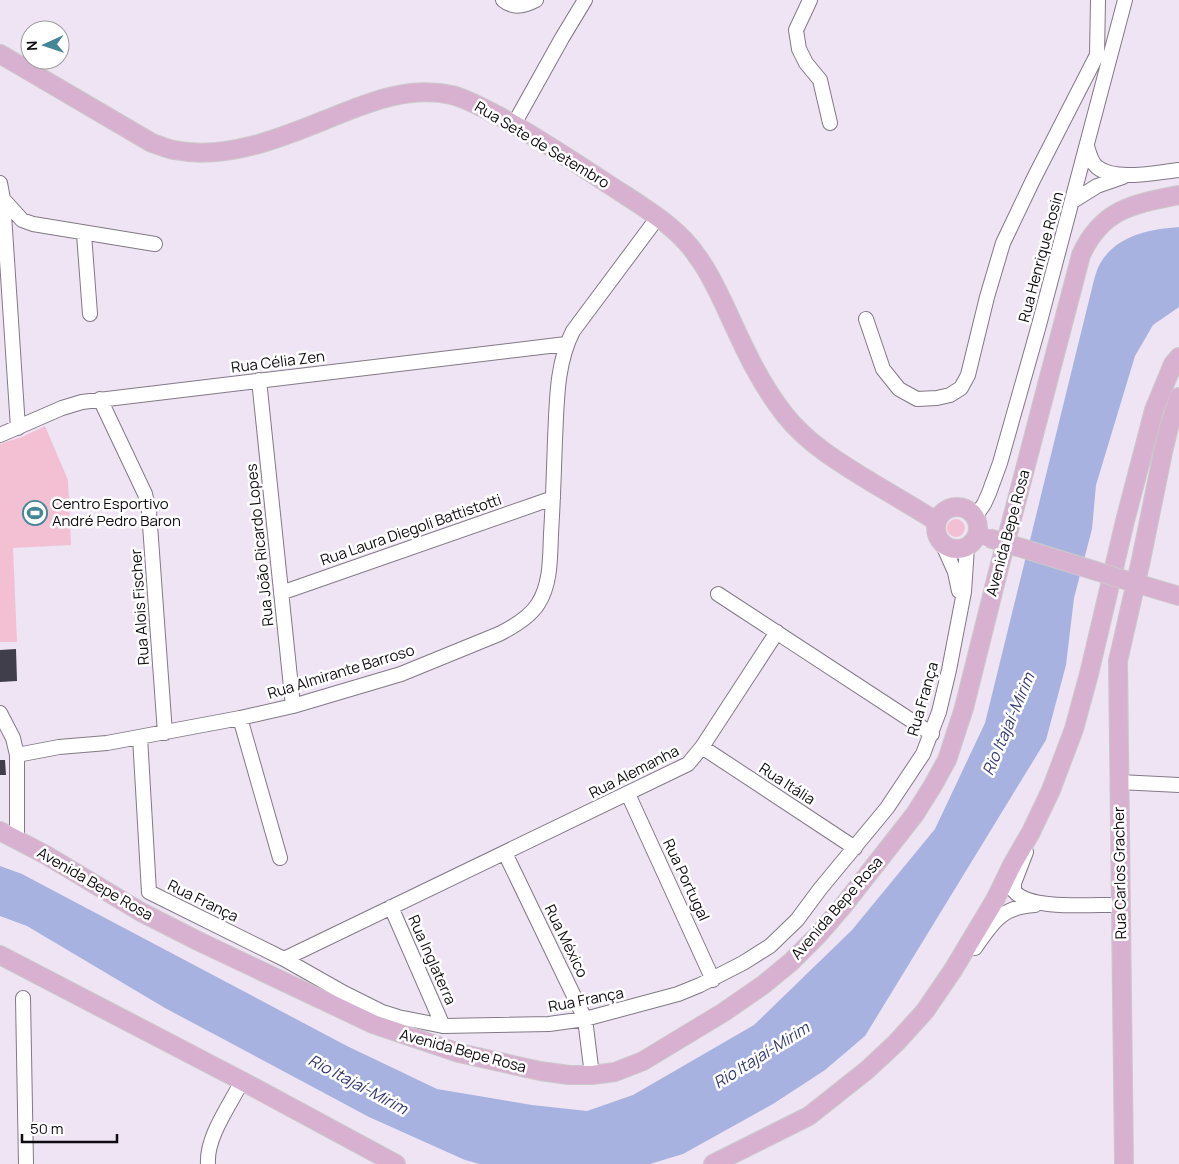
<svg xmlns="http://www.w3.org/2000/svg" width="1179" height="1164" font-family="Manrope,sans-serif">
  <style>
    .green { fill: #f3c0d3 }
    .water { fill: #a8b2e0 }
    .building { fill: #413e4b }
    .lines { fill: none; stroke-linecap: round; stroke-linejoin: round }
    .minor-casing { stroke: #827986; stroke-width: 16 }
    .major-casing { stroke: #cac9ca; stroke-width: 20 }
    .minor { stroke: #fff; stroke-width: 14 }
    .major { stroke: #d9b1d0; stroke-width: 18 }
    .major-bridge-casing { stroke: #cac9ca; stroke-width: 20; stroke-linecap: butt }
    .major-bridge { stroke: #d9b1d0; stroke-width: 18 }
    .labels { text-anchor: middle; stroke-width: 5; stroke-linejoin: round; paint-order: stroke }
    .street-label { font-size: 15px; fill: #0f0b10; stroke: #fff }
    .poi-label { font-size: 15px; fill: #0f0b10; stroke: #fff; text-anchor: start }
    .water-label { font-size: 16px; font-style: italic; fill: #323973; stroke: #fff }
  </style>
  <rect width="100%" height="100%" fill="#eee4f3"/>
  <path class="green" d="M 45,426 L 68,480 L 71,545 L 13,548 L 17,642 L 0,642 L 0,444 L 22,437 Z
    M947 528a9 9 0 1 1 18 0a9 9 0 1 1-18 0Z"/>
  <path class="water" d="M 1179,227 L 1179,307 L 1153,325 L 1135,356 L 1096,485 L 1092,529 L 1074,598 L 1066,665 L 1046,740 L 865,1036 L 825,1070 L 773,1104 L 683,1154 L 650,1164 L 480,1164 L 465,1160 L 369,1117 L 165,1008 L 27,926 L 0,916 L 0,866 L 22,874 L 347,1046 L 437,1089 L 532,1105 L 587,1111 L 633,1095 L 754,1025 L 852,930 L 935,829 L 985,723 L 1093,284 C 1095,277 1097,268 1101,262 C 1118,235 1150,229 1179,227 Z"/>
  <path class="building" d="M 16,649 L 17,681 L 0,682 L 0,650 Z
    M 0,760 L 5,760 L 6,775 L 0,775 Z"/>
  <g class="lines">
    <defs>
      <path id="minor" d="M 503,0 C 514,9 524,6 536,0
        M 810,0 L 796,30 L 799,49 L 806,63 L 820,80 L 830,123
        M 514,124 L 562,38 L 585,0
        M 1087,146 C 1089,153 1091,162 1097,167 C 1115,182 1157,172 1179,170
        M 0,183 L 3,199 L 22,220 L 33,224 L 155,244
        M 3,199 L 18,428
        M 1073,201 L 1097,186 L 1123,177
        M 84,234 L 90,314
        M 866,319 L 883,369 L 899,389 L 917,399 L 937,398 L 950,395 L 961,388 L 968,375 L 987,297 L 1003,243 L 1034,178 L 1097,55 L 1098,0
        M 259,380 L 293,706
        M 100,399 L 145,494 L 149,511 L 165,733
        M 0,435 L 62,408 L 82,402 L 566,344
        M 975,517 L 984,504 L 989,493 L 1000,463 L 1039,325 L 1125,0
        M 943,545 L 955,572 L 959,591
        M 281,593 L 553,498
        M 718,594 L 932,734
        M 0,713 L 13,738 L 17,755
        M 240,718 L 280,858
        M 140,737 L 149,892 L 284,959 L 344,993 L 382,1012 L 398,1017 L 443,1026 L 549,1024 L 585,1019 L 678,994 L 700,985 L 743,963 L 770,946 L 797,920 L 820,889 L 887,808 L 923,754 L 939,712 L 949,670 L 964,592 L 967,547
        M 702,747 L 855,848
        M 1119,782 L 1179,785
        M 628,794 L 713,980
        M 17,840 L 17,755 L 59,747 L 107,743 L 240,718 L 293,706 L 401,674 L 499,634 C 513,627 529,618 538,604 C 551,584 550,557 551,534 C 553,502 554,471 555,439 C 557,403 556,364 573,331 L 658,217
        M 1026,852 L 1014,883 L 1014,891 C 1030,911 1095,904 1121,905
        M 505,853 L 585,1019 L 592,1075
        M 391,907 L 443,1026
        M 975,948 C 993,922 1001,907 1035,905
        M 284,959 L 688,764 L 702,747 L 777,632
        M 23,998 L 26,1164
        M 208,1164 C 206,1137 230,1105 242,1081"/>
      <path id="major" d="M 0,54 L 152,143 C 159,145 167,149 174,150 C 229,161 285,136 335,116 C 372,101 410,86 452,95 C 468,99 482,108 497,115 C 541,139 583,168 625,195 C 651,212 680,230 697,256 C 708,270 715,286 723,302 C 741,341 758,381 785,415 C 808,444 840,463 871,482 C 893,495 915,508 936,521
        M936 528a21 21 0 1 1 42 0a21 21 0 1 1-42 0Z
        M 1125,580 L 1179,596
        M 0,831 L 46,855 L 141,912 L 198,941 L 373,1024 L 459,1053 L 540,1071 L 569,1075 L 592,1075 L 615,1072 L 643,1061 L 724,1012 L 763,985 L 791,962 L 818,935 L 843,906 L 915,814 L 932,787 L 947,760 L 964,708 L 998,572 L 1081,255 C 1102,209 1133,204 1179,195
        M 0,955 L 242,1081 L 396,1164
        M 713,1164 L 809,1116 L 867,1070 L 896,1043 L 925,1011 L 953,970 L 995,900 L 1012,865 L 1031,832 L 1051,790 L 1074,729 L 1089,674 L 1125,521 L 1154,410 L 1173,364 L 1179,357
        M 1124,1164 L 1118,661 L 1141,560 L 1163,452 L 1169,427 L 1179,397"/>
    </defs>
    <use href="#minor" class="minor-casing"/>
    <use href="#major" class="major-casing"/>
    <use href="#minor" class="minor"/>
    <use href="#major" class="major"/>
    <defs>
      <path id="major-bridge" d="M 989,538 L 1125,580"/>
    </defs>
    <use href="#major-bridge" class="major-bridge-casing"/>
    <use href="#major-bridge" class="major-bridge"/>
  </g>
  <defs>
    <symbol id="stadium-ring" viewBox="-11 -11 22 22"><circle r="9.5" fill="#fff" stroke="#438696" stroke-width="1.5"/><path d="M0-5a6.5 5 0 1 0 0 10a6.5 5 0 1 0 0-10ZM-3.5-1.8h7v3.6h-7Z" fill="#438696"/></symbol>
  </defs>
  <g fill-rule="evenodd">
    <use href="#stadium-ring" x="21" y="499" width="28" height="28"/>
  </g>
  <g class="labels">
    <g class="street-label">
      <text transform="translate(542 145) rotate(31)" y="5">Rua Sete de Setembro</text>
      <text transform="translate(1041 257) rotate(-75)" y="5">Rua Henrique Rosin</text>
      <text transform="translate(278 362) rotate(-7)" y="5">Rua Célia Zen</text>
      <text transform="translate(411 530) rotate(-19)" y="5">Rua Laura Diegoli Battistotti</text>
      <text transform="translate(1008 533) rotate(-75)" y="5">Avenida Bepe Rosa</text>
      <text transform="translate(260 545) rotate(-96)" y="5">Rua João Ricardo Lopes</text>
      <text transform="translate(140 607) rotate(-94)" y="5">Rua Alois Fischer</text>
      <text transform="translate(341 672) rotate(-17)" y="5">Rua Almirante Barroso</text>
      <text transform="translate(923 699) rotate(-74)" y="5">Rua França</text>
      <text transform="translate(634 772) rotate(-27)" y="5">Rua Alemanha</text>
      <text transform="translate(787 784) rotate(33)" y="5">Rua Itália</text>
      <text transform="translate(1120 873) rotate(-91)" y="5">Rua Carlos Gracher</text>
      <text transform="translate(686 880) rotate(65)" y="5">Rua Portugal</text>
      <text transform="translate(95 884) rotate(30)" y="5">Avenida Bepe Rosa</text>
      <text transform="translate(203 901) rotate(26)" y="5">Rua França</text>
      <text transform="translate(837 908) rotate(-49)" y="5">Avenida Bepe Rosa</text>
      <text transform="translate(566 941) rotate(64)" y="5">Rua México</text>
      <text transform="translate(432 960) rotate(66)" y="5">Rua Inglaterra</text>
      <text transform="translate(586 1000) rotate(-11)" y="5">Rua França</text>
      <text transform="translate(463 1051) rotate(15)" y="5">Avenida Bepe Rosa</text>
    </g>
    <g class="poi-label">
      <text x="52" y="509">Centro Esportivo<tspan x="52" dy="17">André Pedro Baron</tspan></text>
    </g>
    <g class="water-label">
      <text transform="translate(1008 724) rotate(-67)" y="6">Rio Itajaí-Mirim</text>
      <text transform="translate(761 1055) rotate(-32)" y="6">Rio Itajaí-Mirim</text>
      <text transform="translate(358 1084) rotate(28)" y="6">Rio Itajaí-Mirim</text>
    </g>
  </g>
  <g transform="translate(45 45) rotate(267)"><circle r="24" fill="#ffffff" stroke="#9f9d9f"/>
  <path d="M0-4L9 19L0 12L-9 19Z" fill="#438696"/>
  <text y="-8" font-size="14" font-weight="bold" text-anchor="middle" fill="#0f0b10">N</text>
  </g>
  <path d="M22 1134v8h95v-8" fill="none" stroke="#0f0b10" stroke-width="2.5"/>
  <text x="30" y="1134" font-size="15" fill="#0f0b10" stroke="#ffffff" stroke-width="4" paint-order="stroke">50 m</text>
</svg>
